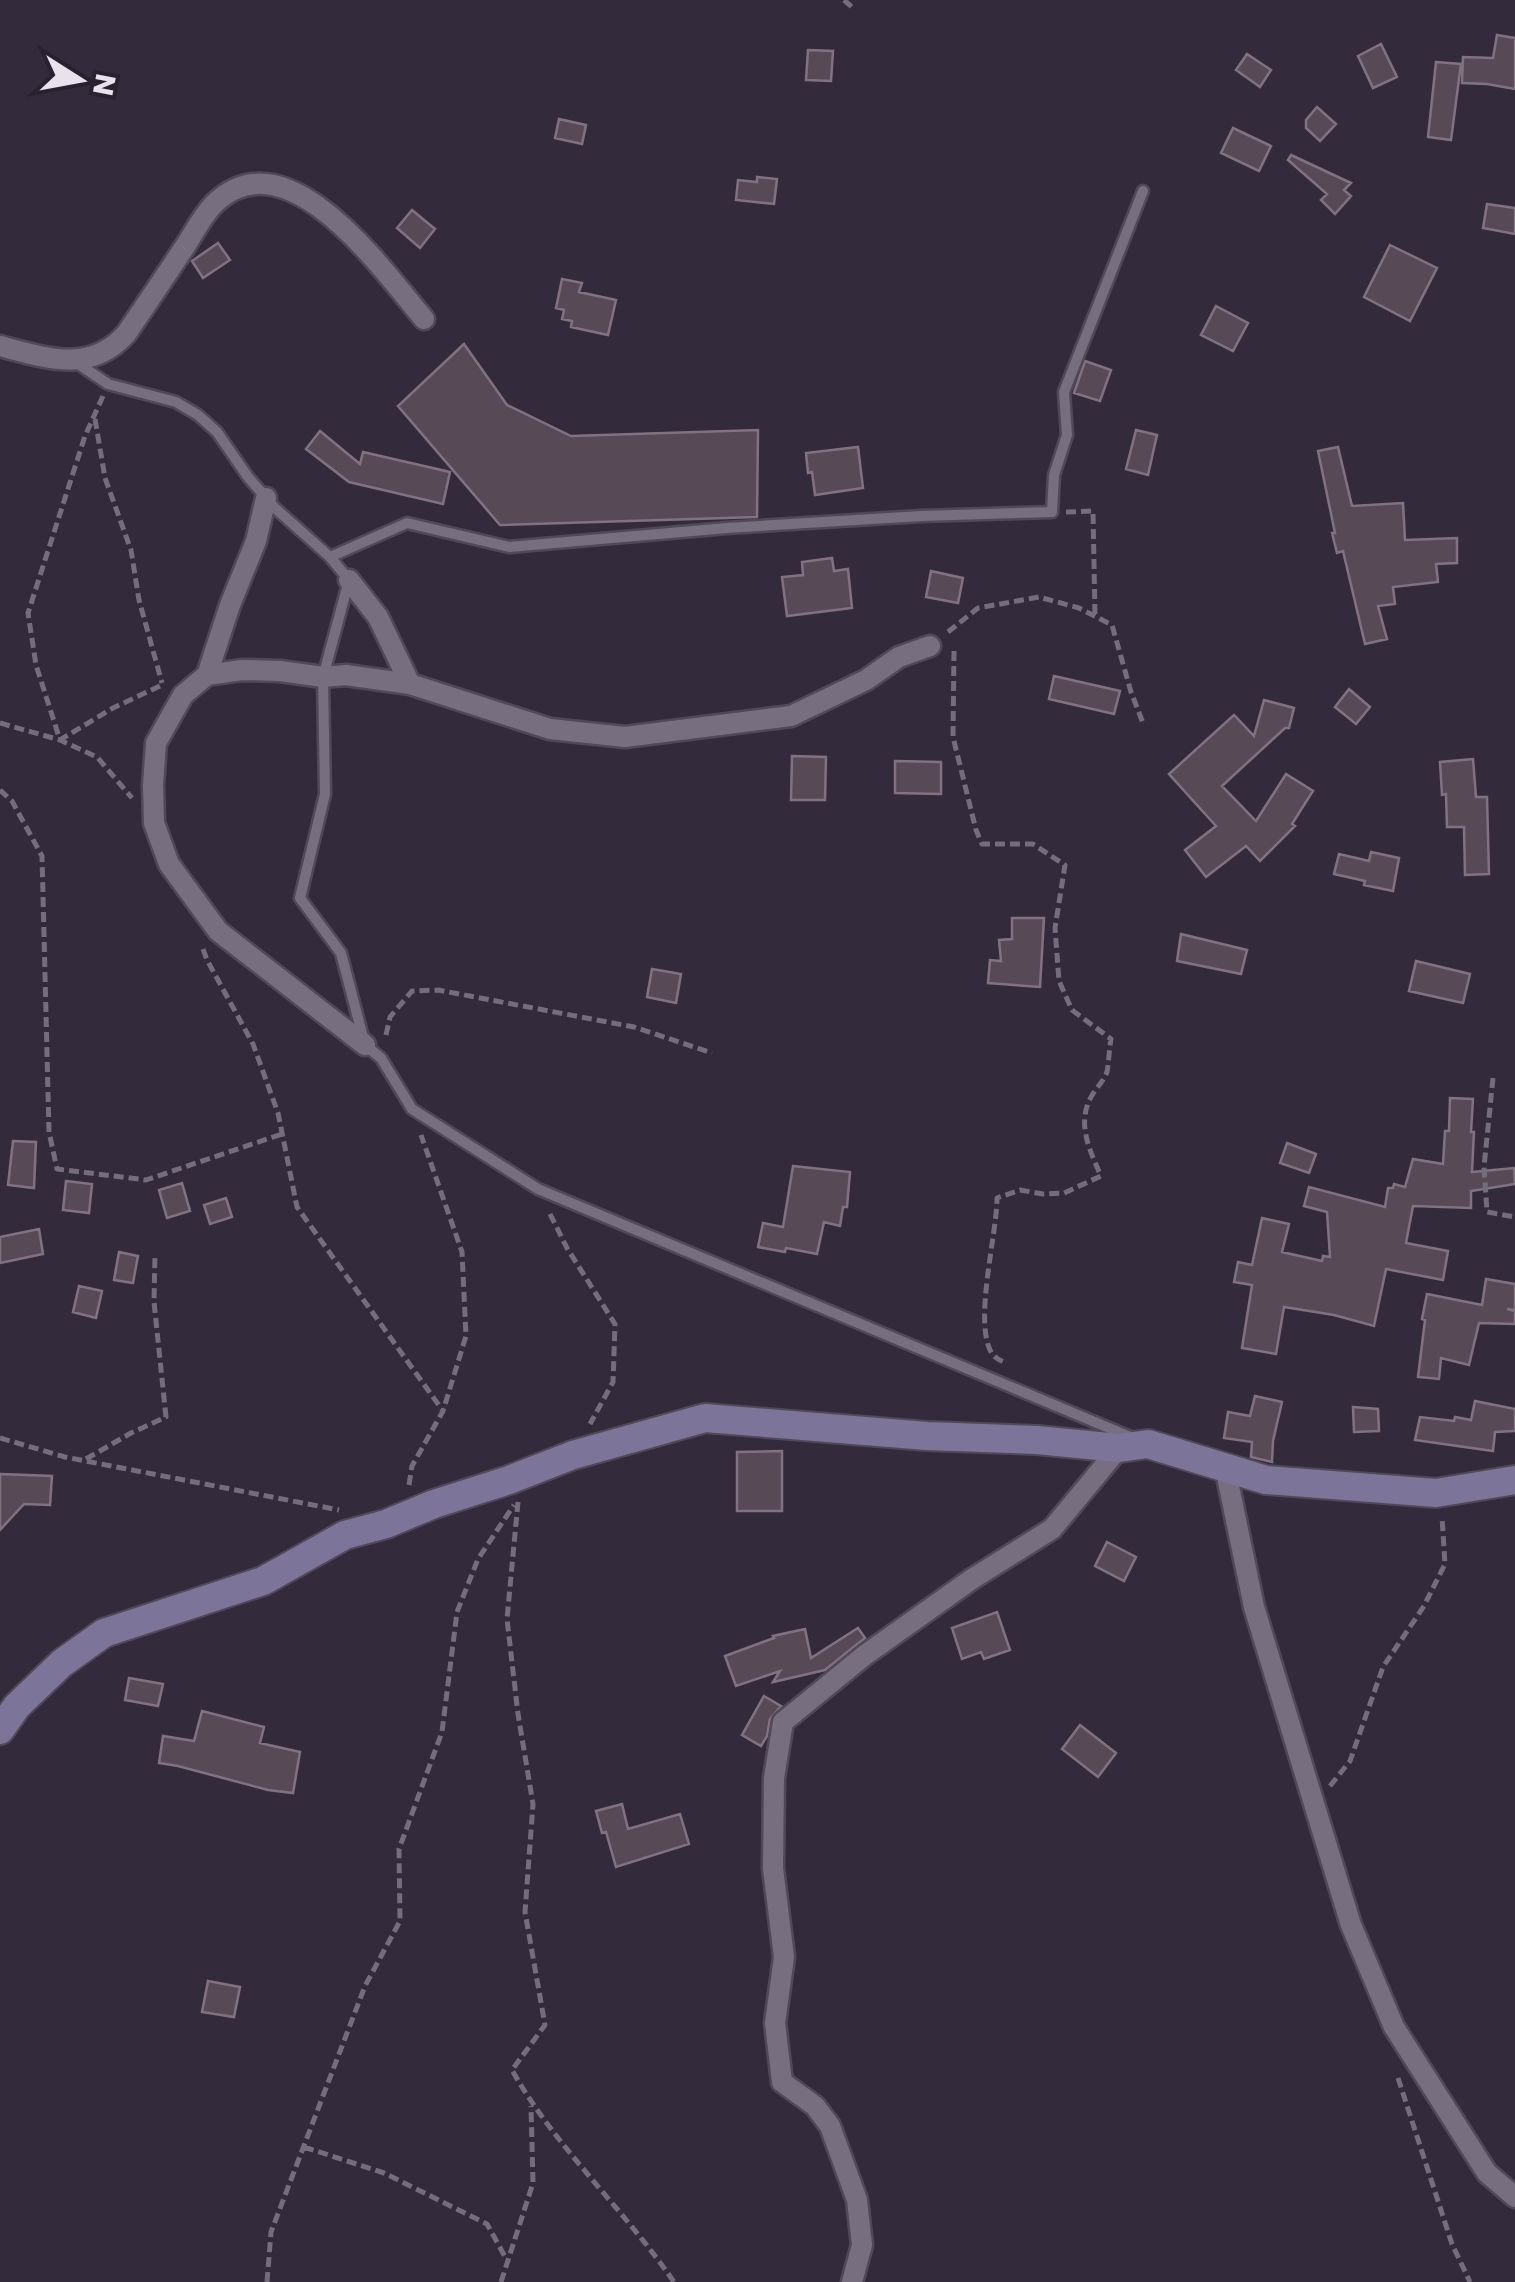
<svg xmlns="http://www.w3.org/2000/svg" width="1515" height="2282" font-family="Poppins,sans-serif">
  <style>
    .building { fill: #584957; stroke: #827281; stroke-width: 2.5 }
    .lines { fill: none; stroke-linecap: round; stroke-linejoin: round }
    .lane-casing { stroke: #504957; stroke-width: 15 }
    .street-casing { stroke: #504957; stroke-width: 25 }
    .secondary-casing { stroke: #504957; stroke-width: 32 }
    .path { stroke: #746d7b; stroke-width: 5; stroke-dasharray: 10 5; stroke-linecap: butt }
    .lane { stroke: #776e80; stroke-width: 10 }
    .street { stroke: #776e80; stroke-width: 20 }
    .secondary { stroke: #7d749a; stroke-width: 28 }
  </style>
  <rect width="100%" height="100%" fill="#332b3b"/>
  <path class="building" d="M 1497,35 L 1515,38 L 1515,89 L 1487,84 L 1462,83 L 1463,57 L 1493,58 Z
    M 1381,44 L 1397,77 L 1373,88 L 1358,56 Z
    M 808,50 L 833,51 L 831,81 L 806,80 Z
    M 1247,54 L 1271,70 L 1260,87 L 1236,70 Z
    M 1436,62 L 1461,64 L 1451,140 L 1428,137 Z
    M 1317,107 L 1336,124 L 1320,141 L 1306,128 L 1306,120 Z
    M 559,119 L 586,125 L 582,144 L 555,138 Z
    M 1233,128 L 1271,146 L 1259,171 L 1221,153 Z
    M 1291,155 L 1351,183 L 1344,190 L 1351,196 L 1335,214 L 1321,200 L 1327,194 L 1288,160 Z
    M 757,177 L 777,179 L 774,204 L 736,200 L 738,180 L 757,182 Z
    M 1487,204 L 1515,208 L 1515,234 L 1483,228 Z
    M 412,210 L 435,229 L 420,248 L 397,228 Z
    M 218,243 L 230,260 L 203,278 L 192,261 Z
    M 1390,245 L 1437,268 L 1410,321 L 1364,297 Z
    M 562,279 L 582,283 L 579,292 L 616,300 L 608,335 L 571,327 L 572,321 L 562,319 L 564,310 L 556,308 Z
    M 1216,306 L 1248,323 L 1233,351 L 1201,335 Z
    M 464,344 L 507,405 L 571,436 L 758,430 L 757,517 L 500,525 L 398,406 Z
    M 1085,361 L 1111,370 L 1100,401 L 1074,393 Z
    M 1136,430 L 1157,435 L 1148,475 L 1126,469 Z
    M 320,431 L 360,464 L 363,452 L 450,472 L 443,504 L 349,482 L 306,449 Z
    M 858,447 L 863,488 L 815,495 L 812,472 L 808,473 L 806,453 Z
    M 1338,447 L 1352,506 L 1403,503 L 1405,540 L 1457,538 L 1457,563 L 1436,564 L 1438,582 L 1393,587 L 1395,604 L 1378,606 L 1387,639 L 1365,644 L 1343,551 L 1337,553 L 1332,533 L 1335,533 L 1318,451 Z
    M 832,558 L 834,571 L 848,569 L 852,608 L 787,616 L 782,577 L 803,575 L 802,562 Z
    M 931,571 L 963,578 L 958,603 L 926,597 Z
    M 1054,676 L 1120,691 L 1114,714 L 1049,699 Z
    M 1349,689 L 1370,707 L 1356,724 L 1335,707 Z
    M 1264,700 L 1294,708 L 1289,728 L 1285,728 L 1222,786 L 1256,821 L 1286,774 L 1313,791 L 1292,824 L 1295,826 L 1260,861 L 1246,846 L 1206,877 L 1185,850 L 1216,826 L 1169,774 L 1234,715 L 1254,736 Z
    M 792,756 L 826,757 L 825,800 L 791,800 Z
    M 1473,759 L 1476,797 L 1487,797 L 1489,874 L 1465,875 L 1464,827 L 1447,827 L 1446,794 L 1442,795 L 1440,762 Z
    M 895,761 L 941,762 L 941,794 L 895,793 Z
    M 1371,852 L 1399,858 L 1393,891 L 1364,885 L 1365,881 L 1334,874 L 1339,854 L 1369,861 Z
    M 1012,918 L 1044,918 L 1040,987 L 988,983 L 990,960 L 1001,961 L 999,940 L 1012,939 Z
    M 1181,934 L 1247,950 L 1241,974 L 1177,961 Z
    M 1416,961 L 1470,974 L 1463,1003 L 1409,991 Z
    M 652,969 L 681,974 L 676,1003 L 647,997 Z
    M 1450,1098 L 1473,1099 L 1471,1132 L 1474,1132 L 1472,1172 L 1514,1168 L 1515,1184 L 1471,1191 L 1471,1208 L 1413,1206 L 1406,1243 L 1448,1251 L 1443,1280 L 1386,1269 L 1374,1326 L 1334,1315 L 1284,1307 L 1276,1354 L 1242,1348 L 1252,1285 L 1234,1282 L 1238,1262 L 1252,1265 L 1262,1218 L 1289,1224 L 1282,1252 L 1322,1261 L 1323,1256 L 1330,1257 L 1327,1212 L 1304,1206 L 1309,1187 L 1385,1207 L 1388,1188 L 1393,1188 L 1394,1184 L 1405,1187 L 1413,1159 L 1443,1164 L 1445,1131 L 1449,1131 Z
    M 13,1141 L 36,1142 L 34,1188 L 8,1185 Z
    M 1287,1143 L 1316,1154 L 1309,1173 L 1280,1163 Z
    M 793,1166 L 850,1172 L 847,1207 L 843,1207 L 840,1226 L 824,1222 L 817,1254 L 786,1248 L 785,1252 L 758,1247 L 763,1223 L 783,1227 Z
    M 66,1181 L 92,1184 L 89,1213 L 63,1210 Z
    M 182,1183 L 190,1211 L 167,1218 L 159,1190 Z
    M 226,1198 L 232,1217 L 210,1224 L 204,1205 Z
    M 39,1229 L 43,1254 L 0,1263 L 0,1237 Z
    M 119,1252 L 138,1256 L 133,1283 L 114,1280 Z
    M 1486,1279 L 1515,1284 L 1515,1310 L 1507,1309 L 1515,1311 L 1515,1324 L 1479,1323 L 1469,1365 L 1441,1358 L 1439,1379 L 1418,1377 L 1425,1320 L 1422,1319 L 1427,1294 L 1482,1305 Z
    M 79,1286 L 102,1291 L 96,1318 L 73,1312 Z
    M 1255,1396 L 1282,1402 L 1273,1441 L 1272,1462 L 1251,1457 L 1252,1442 L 1224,1438 L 1228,1412 L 1250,1416 Z
    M 1475,1401 L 1515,1409 L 1515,1431 L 1495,1432 L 1493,1451 L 1415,1440 L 1420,1417 L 1454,1421 L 1455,1417 L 1471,1420 Z
    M 1353,1407 L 1378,1409 L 1379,1431 L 1354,1432 Z
    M 782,1451 L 782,1511 L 737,1511 L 737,1452 Z
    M 0,1474 L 52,1476 L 50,1505 L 24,1504 L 0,1530 Z
    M 1107,1542 L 1136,1557 L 1124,1581 L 1095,1566 Z
    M 997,1612 L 1010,1650 L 984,1659 L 981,1652 L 962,1659 L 952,1628 Z
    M 858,1628 L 865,1638 L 825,1670 L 773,1682 L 780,1671 L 736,1686 L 725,1656 L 774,1638 L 773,1636 L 805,1629 L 811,1658 Z
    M 129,1678 L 163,1684 L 158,1706 L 125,1700 Z
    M 764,1696 L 781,1706 L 770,1719 L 767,1736 L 761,1746 L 742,1735 Z
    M 202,1711 L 264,1727 L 260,1743 L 300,1752 L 293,1793 L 268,1790 L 178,1766 L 159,1763 L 163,1736 L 194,1741 Z
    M 1080,1725 L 1116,1753 L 1098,1777 L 1062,1749 Z
    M 622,1804 L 628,1829 L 680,1814 L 689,1844 L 616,1867 L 606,1832 L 602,1833 L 596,1811 Z
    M 208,1981 L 240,1987 L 234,2017 L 202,2012 Z"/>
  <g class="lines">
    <defs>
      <path id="lane" d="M 77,363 L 108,384 L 176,402 L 198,415 L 217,432 L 248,477 L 275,508 L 330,557
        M 1133,1438 L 538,1189 L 412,1109 L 381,1058 L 365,1045 L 341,953 L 300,898 L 325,794 L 323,677 L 349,580 L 330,557 L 407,523 L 509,547 L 727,528 L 921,516 L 1052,512 L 1054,475 L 1067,435 L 1064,392 L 1143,191"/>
      <path id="street" d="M 0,346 C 46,358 90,374 126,334 C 146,305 166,275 186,245 C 195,231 204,213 216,202 C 289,135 383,271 424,319
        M 349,580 L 378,617 L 410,684 L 550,729 L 625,737 L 791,716 L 866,680 L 899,657 L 930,646
        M 207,675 L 230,605 L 256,541 L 266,498
        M 365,1045 L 218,931 L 169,864 L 154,823 L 153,785 L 156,743 L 183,695 L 207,675 L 242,670 L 280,671 L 323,677 L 346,675 L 410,684
        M 1225,1467 L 1254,1607 L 1351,1925 L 1394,2027 L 1487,2173 L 1515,2197
        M 852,2282 L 862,2245 L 857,2200 L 830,2126 L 815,2106 L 782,2082 L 775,2023 L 784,1957 L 773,1868 L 774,1778 L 783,1722 L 865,1655 L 972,1579 L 1052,1529 L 1119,1448"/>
      <path id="secondary" d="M 0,1730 L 17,1706 L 62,1663 L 104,1633 L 263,1581 L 345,1535 L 386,1524 L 434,1504 L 509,1480 L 573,1455 L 705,1418 L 927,1436 L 1037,1440 L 1119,1448 L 1148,1444 L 1266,1480 L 1436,1493 L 1515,1480"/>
    </defs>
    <use href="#lane" class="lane-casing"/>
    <use href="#street" class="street-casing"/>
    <use href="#secondary" class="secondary-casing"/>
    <path class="path" d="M 844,0 L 852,7
      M 103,396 L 85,436 L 28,613 L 36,665 L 60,740 L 113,708 L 164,684
      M 95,419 L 105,478 L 131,550 L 139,600 L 162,683
      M 1066,512 L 1093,511 L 1095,616
      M 948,632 L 978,608 L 1039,597 L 1079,608 L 1112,625 L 1131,692 L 1143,723
      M 954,651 L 953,737 L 976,830 L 982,844 L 1033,844 L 1065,865 L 1055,928 L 1059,981 L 1072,1010 L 1111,1039 C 1109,1050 1109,1061 1107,1072 C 1104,1081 1095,1089 1090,1099 C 1077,1125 1090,1151 1101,1176 L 1064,1193 L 1043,1194 L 1020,1190 L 997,1198 C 997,1235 972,1327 993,1355 C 997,1359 1001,1361 1006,1363
      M 0,723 L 60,740 L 97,757 L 132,798
      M 0,790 L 12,801 L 42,856 L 49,1132 L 57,1169 L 146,1180 L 282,1134
      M 203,949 L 207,960 L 253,1044 L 278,1113 L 297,1207 L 443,1411
      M 386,1035 L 390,1017 L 412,991 L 438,990 L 634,1027 L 712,1053
      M 1493,1078 L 1484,1167 L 1487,1212 L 1515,1217
      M 550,1214 L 567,1248 L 615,1324 L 613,1382 L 590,1424
      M 0,1438 L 65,1457 L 339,1510
      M 86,1459 L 131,1433 L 166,1417 L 154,1302 L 155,1254
      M 409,1485 L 412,1466 L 443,1411 L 466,1336 L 462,1252 L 421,1135
      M 518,1502 L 507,1619 L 518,1714 L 533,1804 L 525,1912 L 545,2025 L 512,2070 C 555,2147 624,2209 674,2282
      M 1330,1786 L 1350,1761 L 1383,1667 L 1424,1606 L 1445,1564 L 1442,1517
      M 1398,2078 L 1452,2244 L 1470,2282
      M 304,2147 L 384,2173 L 487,2224 L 508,2262
      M 267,2282 L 271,2232 L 365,1986 L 400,1921 L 399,1849 L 442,1732 L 457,1612 L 478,1559 L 514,1505
      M 501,2282 L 533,2183 L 531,2106"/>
    <use href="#lane" class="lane"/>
    <use href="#street" class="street"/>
    <use href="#secondary" class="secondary"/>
  </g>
  <g transform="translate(80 80) rotate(101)" stroke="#292130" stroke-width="8" paint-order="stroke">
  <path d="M0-8L18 38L0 25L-18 38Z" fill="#e8e2ed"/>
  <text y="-15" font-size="28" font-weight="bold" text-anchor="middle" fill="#e8e2ed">N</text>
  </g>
</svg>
